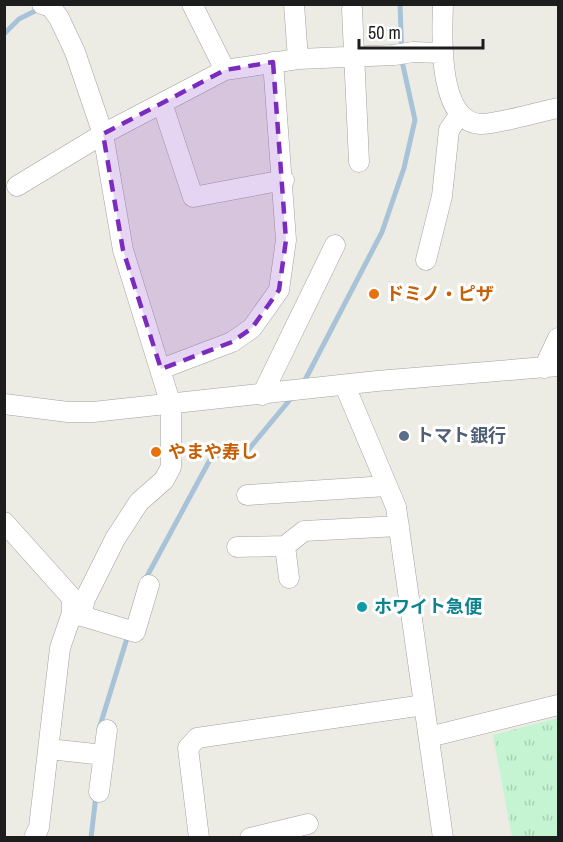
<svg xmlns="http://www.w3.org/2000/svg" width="563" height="842" font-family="'Archivo Narrow','Noto Sans JP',sans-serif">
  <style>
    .park { fill: url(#park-tufts) }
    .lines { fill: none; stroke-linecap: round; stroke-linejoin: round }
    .stream { stroke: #a8c3d7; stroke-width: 5 }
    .minor-casing { stroke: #a1a1a1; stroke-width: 21 }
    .minor { stroke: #fff; stroke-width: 20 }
    .marked { fill: #7b2cbf; fill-opacity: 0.2; stroke: #7b2cbf; stroke-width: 4.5; stroke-dasharray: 12 8; stroke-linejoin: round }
    .food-dot { fill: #e8710a; stroke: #fff; stroke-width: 2 }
    .service-dot { fill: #5c6f8a; stroke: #fff; stroke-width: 2 }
    .culture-dot { fill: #0f9aa8; stroke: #fff; stroke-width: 2 }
    .labels { text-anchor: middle; stroke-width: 6; stroke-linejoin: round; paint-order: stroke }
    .food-label { font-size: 18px; font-weight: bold; fill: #c56008; stroke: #fff; text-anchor: start }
    .service-label { font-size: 18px; font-weight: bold; fill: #4e5e75; stroke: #fff; text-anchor: start }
    .culture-label { font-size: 18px; font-weight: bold; fill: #0d838f; stroke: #fff; text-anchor: start }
  </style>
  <defs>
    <pattern id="park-tufts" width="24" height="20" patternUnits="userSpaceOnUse" patternTransform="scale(1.5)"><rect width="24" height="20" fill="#c4f4d2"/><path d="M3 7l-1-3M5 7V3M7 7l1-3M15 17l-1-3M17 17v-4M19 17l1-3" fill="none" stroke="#a8d1b4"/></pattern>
  </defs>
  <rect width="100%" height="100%" fill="#edece4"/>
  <path class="park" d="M 558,718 L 558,837 L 512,837 L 493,735 Z"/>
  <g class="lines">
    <path class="stream" d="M 4,34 L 19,19 L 39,9
      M 304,382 L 382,232 L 404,168 L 415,120 L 402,61 L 400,4
      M 145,580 L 212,456 L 244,455 L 293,396
      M 99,729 L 128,635
      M 91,838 L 96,795"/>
    <defs>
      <path id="minor" d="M 42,4 L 51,7 L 59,18 L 75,52 L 103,134 L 123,250 L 171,405 L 171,467 L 164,480 L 139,502 L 115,539 L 85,599 L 81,616
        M 192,4 L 225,70
        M 294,4 L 298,59
        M 443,4 C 442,34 437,121 480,124 C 494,125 542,111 558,108
        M 352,9 L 359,162
        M 162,103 L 193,197 L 284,180
        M 17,186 L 103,134 L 225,70 L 298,59 L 394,55 L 413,52 L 441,53
        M 426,260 L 442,196 L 449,130 L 460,114
        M 544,368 L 558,338
        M 161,369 L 232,342 L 252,328 L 279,290 L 286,240 L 273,62
        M 345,386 L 396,507 L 443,838
        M 262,395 L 335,245
        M 4,404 L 68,412 L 93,412 L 377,381 L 558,366
        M 247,495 L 387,486
        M 4,522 L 72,598 L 72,613 L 60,648 L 39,827 L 34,838
        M 237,547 L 285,546
        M 289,578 L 285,546 L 304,531 L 399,526
        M 72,613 L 135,632 L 149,585
        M 429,737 L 558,705
        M 49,749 L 104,755
        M 99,792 L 107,730
        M 199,838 L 188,748 L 197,738 L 424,705
        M 250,838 L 308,824"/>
    </defs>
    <use href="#minor" class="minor-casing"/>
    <use href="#minor" class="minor"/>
  </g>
  <path class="marked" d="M 273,62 L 286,240 L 279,290 L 252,328 L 232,342 L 161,369 L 123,250 L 103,134 L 225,70 Z"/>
  <g class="food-dot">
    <circle cx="374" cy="294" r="6"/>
    <circle cx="156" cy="452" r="6"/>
  </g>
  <circle class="service-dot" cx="404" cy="436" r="6"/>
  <circle class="culture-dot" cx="362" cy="607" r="6"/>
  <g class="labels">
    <g class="food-label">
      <text x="386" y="300">ドミノ・ピザ</text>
      <text x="168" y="458">やまや寿し</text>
    </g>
    <g class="service-label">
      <text x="416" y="442">トマト銀行</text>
    </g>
    <g class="culture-label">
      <text x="374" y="613">ホワイト急便</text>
    </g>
  </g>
  <rect width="563" height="842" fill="none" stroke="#1d1d1d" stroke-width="12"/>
  <path d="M359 39v9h124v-9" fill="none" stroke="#1d1d1d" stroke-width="3"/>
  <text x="368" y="39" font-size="18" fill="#1d1d1d" stroke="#ffffff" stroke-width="4.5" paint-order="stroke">50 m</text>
</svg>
